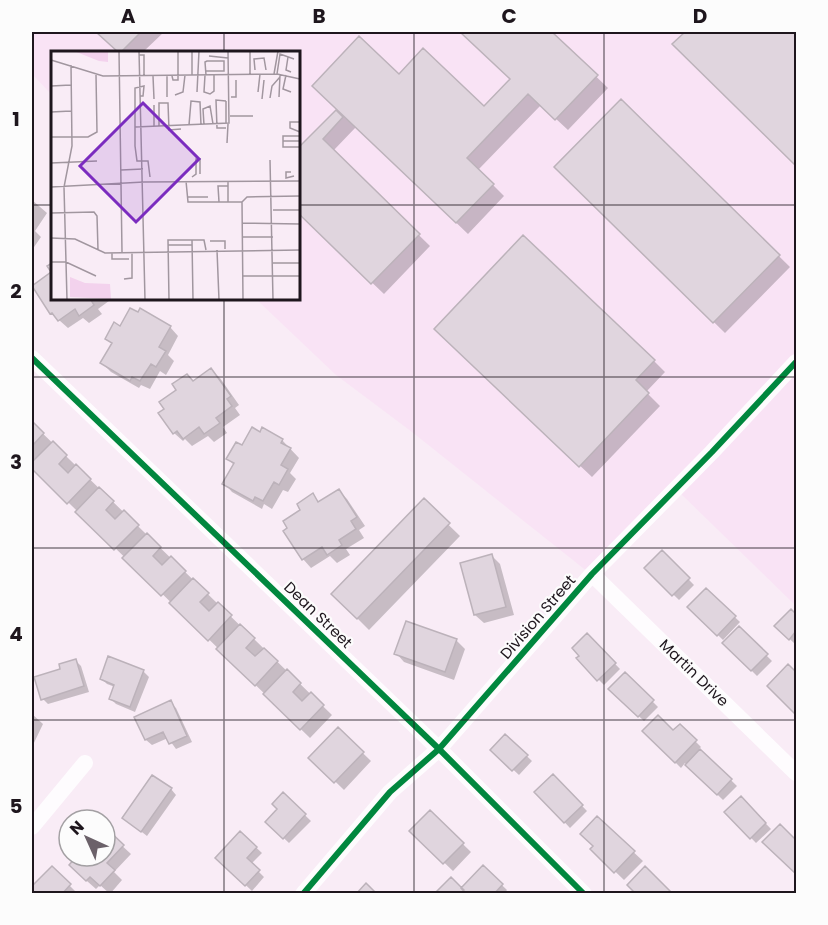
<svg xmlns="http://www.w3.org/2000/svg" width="828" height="925" font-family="Poppins,sans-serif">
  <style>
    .built { fill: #f9e3f5 }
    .shadow { fill: #0003 }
    .building { fill: #e0d5de; stroke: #bcb2ba; stroke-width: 1.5 }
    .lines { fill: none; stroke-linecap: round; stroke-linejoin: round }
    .minor { stroke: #fefcfe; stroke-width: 16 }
    .cycleway-casing { stroke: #fcfcfc; stroke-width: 10 }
    .cycleway { stroke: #00873e; stroke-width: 6 }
    .grid { fill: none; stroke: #1e161d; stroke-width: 1.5; stroke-opacity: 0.55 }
    .labels { text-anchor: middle; stroke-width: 4.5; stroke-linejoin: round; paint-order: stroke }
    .street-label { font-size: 15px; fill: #1e161d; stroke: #fcfcfc }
    .inset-road { fill: none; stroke: #a1969f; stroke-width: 1.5 }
    .view { fill: #7b2cbf; fill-opacity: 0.15; stroke: #7b2cbf; stroke-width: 3 }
    .inset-edge { fill: none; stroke: #1e161d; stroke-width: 3 }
    .neatline { fill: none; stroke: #1e161d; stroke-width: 2 }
    .grid-label { font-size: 20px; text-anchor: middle; font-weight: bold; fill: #1e161d }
  </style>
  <rect width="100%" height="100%" fill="#f9ecf6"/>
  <path class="built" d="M 32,32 L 796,32 L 796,606 L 677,490 L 593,576 L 412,432 L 336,375 L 256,299 L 298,298 L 298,52 L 52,52 L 52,95 L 32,74 Z"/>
  <path class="shadow" d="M 98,32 L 164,32 L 143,52 L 120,52 Z
    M 462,32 L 550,32 L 608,88 L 568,130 L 541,105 L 478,170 L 504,196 L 468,234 L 356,127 L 333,151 L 430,246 L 384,294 L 298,212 L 298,150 L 338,109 L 399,76 L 484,109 L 512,79 Z
    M 687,32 L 793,32 L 796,35 L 796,164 L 674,44 Z
    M 621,101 L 790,267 L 725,333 L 556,167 Z
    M 32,200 L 47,213 L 35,231 L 41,237 L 32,250 Z
    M 52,273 L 52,298 L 113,298 L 98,309 L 102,314 L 89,323 L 83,318 L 68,328 L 51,313 L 33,287 Z
    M 170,327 L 178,336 L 168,355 L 174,361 L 166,375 L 160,371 L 150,389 L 141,385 L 139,388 L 111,372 L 102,363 L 113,344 L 106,338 L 121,328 Z
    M 447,340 L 654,361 L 665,372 L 646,392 L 660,406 L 592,477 Z
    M 211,370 L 220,378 L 239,405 L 235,408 L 240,415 L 223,427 L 227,433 L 214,442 L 208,436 L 192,446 L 185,439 L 183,441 L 174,433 L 194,382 Z
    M 32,423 L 332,715 L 310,738 L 32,467 Z
    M 282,440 L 299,458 L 290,473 L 296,479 L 288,492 L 283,490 L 272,509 L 264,504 L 262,509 L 232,492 L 224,483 L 234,465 L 228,459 L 242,447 Z
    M 338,490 L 347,499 L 365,526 L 359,530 L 364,538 L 346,549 L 350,555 L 337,563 L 330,556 L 311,568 L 303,559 L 303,510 L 313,495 L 320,503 Z
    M 424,501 L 460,536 L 369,630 L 333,594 Z
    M 662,552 L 694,585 L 679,600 L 646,568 Z
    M 492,556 L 500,564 L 514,615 L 484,623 L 475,615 Z
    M 706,590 L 740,622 L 723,640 L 689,607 Z
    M 791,611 L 796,616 L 795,644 L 776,626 Z
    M 739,628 L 772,661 L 757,676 L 724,643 Z
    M 587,635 L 620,669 L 604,685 L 578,659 L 581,656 Z
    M 456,640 L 465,649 L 454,680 L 404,662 L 396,653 Z
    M 76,661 L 81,666 L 89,692 L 48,704 L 43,699 L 62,670 Z
    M 788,666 L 796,674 L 796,713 L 769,686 Z
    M 143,671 L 149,677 L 135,712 L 116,704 L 111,699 L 115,687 L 107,684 L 102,679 Z
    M 625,674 L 658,707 L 644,721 L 610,689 Z
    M 170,702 L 176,708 L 192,742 L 176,749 L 168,738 L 152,745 L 146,740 L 136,717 Z
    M 32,714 L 43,724 L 32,747 Z
    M 680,726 L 701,747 L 699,749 L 737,786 L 723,800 L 685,763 L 681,768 L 644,731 L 673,732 Z
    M 338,729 L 371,761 L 344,790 L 311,758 Z
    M 506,736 L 532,761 L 519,775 L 492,750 Z
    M 553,776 L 587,811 L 570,828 L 536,792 Z
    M 171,789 L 176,795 L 147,836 L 124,818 Z
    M 283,794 L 311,821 L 289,843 L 267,822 L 279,809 Z
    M 741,798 L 771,829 L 756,843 L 726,812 Z
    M 430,812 L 471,852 L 453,871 L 411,831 Z
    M 597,818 L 643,861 L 624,880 L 592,849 L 595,846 Z
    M 105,830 L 131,854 L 114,872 L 122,880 L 110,894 L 100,885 L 96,889 L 79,874 L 79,856 L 105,856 Z
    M 241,833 L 262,853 L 251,864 L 264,877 L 252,891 L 217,858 Z
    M 483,867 L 507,890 L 504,894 L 440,894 L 462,890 Z
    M 52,868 L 78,894 L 32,894 L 32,889 Z"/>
  <path class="building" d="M 96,32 L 141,32 L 121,52 L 118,52 Z
    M 460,32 L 552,32 L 598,75 L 555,120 L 528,94 L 467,158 L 494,184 L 456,223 L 312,86 L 359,36 L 399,74 L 423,48 L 484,106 L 510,79 Z
    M 685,32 L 796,33 L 796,166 L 672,44 Z
    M 621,99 L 780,255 L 713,323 L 554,167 Z
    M 336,110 L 343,117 L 323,139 L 420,234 L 371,284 L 298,213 L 298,148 Z
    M 523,235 L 655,360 L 636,380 L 649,393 L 579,467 L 434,329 Z
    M 52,263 L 52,298 L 92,298 L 91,300 L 94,305 L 79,316 L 75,309 L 58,321 L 52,313 L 50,314 L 32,286 L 51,272 L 47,266 Z
    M 130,308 L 138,312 L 140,308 L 171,326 L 159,347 L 166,351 L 156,367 L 151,364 L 140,381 L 132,377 L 130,381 L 100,363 L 112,343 L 105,339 L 114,322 L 120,326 Z
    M 211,368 L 231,396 L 227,399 L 232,406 L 216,418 L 220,423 L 204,434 L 199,427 L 183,439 L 177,431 L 173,434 L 158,413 L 164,409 L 159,402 L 176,390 L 172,384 L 187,374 L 193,381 Z
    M 32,421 L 44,433 L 32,446 Z
    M 252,427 L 260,432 L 262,427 L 283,439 L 281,443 L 291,448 L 281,465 L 288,469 L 279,485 L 274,482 L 263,501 L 255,497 L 253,501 L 222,484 L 234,463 L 226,459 L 236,442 L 242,445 Z
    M 53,441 L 67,455 L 59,464 L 68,473 L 76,464 L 91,479 L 67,504 L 32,469 L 32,462 Z
    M 99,487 L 114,501 L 106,510 L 115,519 L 124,510 L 139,525 L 114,550 L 75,512 Z
    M 339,489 L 357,517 L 351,521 L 356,529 L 339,540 L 342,545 L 327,555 L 322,547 L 302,560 L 283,531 L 287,528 L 283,521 L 300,510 L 297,504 L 313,493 L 318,502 Z
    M 424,498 L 450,523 L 357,619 L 331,594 Z
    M 147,533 L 161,547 L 153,556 L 162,565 L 171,556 L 186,571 L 161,596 L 122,558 Z
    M 662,550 L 690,578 L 672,596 L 644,568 Z
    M 492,554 L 506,607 L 474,615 L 460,563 Z
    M 193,578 L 209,593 L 200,602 L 209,611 L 218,602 L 232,615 L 208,641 L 169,603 Z
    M 706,588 L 736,616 L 717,636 L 687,607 Z
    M 791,609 L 796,614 L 796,631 L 789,640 L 774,626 Z
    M 406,621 L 457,639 L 445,672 L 394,654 Z
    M 240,624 L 255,638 L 246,648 L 255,656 L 264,648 L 278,661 L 255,686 L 216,649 Z
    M 739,626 L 768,654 L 751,671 L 722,643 Z
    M 587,633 L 616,663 L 597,681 L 576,658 L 579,656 L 572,648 Z
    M 108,656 L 144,670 L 130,707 L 109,699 L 114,685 L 100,679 Z
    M 76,659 L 84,686 L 41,700 L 34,677 L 60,669 L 59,664 Z
    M 788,664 L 796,672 L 796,715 L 767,686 Z
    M 287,669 L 301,683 L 293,692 L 302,701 L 311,692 L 324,705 L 300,730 L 263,694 Z
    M 625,672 L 654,700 L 638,717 L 608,689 Z
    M 171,700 L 187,736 L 169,744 L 163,732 L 145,740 L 134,717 Z
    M 658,715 L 673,730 L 680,724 L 697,740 L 675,763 L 642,731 Z
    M 338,727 L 364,752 L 334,783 L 308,758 Z
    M 505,734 L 528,755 L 512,771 L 490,750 Z
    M 700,749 L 732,779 L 717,795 L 685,765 Z
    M 553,774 L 583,805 L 564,823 L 534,792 Z
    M 152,775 L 172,788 L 141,832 L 122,818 Z
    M 283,792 L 306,814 L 283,839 L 265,822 L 277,809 L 272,804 Z
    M 741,796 L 766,823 L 750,839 L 724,812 Z
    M 430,810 L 464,843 L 443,864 L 409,831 Z
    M 597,816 L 635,851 L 614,873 L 590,849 L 593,846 L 580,834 Z
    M 780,824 L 796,840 L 796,874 L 762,842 Z
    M 105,827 L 124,845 L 107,863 L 115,870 L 100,886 L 90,877 L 86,881 L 69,865 L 77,856 L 105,856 Z
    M 240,831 L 257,847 L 247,858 L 260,870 L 245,886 L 215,858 Z
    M 483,865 L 503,884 L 494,894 L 466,894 L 461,888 Z
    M 52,866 L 71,884 L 62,894 L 32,894 L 32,886 Z
    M 645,866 L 673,894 L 636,894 L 627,885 Z
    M 451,877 L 464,890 L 461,894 L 438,894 L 436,892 Z
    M 366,883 L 377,894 L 356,894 Z"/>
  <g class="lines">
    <path class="minor" d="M 32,358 L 439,749 L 584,894
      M 592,574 L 796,773
      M 32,827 L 85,763
      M 303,894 L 390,792 L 439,749 L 592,574 L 712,452 L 796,362"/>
    <defs>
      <path id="cycleway" d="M 32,358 L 439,749 L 584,894
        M 303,894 L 390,792 L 439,749 L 592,574 L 712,452 L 796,362"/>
    </defs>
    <use href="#cycleway" class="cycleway-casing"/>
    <use href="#cycleway" class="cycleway"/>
  </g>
  <path class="grid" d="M 224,32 L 224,52M 414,32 L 414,894M 604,32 L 604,894M 32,205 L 52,205M 298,205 L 796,205M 224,298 L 224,894M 32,377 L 796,377M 32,548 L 796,548M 32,720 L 796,720"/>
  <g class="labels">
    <g class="street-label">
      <text transform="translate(318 615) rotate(44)" y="5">Dean Street</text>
      <text transform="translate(538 617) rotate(-49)" y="5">Division Street</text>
      <text transform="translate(694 673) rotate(44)" y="5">Martin Drive</text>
    </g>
  </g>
  <g transform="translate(51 51)">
    <rect width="249" height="249" fill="#f9ecf6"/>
    <path d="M 23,0 L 57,0 L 57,11 L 48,10 ZM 19,226 L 34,232 L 59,233 L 60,248 L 19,246 Z" fill="#f3d2ed"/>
    <path class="inset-road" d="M 68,0 L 71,201M 88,0 L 94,249M 141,0 L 141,24M 199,0 L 199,24M 88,4 L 93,4 L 93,25M 158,5 L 177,7M 237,6 L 235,19 L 240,21M 0,9 L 52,25 L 226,23 L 249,28M 204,19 L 203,8 L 213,7 L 215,19M 223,23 L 227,0M 226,23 L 229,3 L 243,8M 154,24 L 153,41 L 159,43 L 163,40 L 163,24M 155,24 L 154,11 L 156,10 L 173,10 L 173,20 L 155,20M 235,24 L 232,38 L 240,41M 102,25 L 103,48M 116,25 L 116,46M 121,25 L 122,29 L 127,29 L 127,0M 0,35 L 20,34M 146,41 L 148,0M 207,41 L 209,23M 124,44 L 132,41 L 134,24M 89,45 L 92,45 L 93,35 L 84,37 L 84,95 L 86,110 L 97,110 L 99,126M 180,46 L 185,46 L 185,29M 228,46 L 229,24M 219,47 L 221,35 L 229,26M 211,48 L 213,29M 175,50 L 175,73M 103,54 L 103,75M 0,61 L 20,60M 179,65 L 202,65M 249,71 L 239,71 L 239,77 L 249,81M 138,74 L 140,50 L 149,51 L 150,74M 153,74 L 152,58 L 159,55 L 162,73M 108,75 L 108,52 L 117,52 L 118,79 L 130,78M 84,76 L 178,72 L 177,0M 175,77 L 166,77 L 165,49 L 175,50M 249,85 L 232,85 L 232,90 L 249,90M 0,86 L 37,86 L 46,81 L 45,24M 232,90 L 232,96 L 249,96M 176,92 L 177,73M 219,109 L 222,249M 0,112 L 46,110M 249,117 L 249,138M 70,119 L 92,118M 240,121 L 235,121 L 235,127 L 243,125M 141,126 L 145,123 L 145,108 L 149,108 L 149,123M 135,130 L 137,151 L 177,151M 177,130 L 177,151 L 191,151M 0,136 L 93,131 L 248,130M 136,146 L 157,146M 168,151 L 167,135 L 177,135M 191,151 L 192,249M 191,151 L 196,146 L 249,145M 222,159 L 249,159M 0,162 L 43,161 L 46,165 L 47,199M 191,172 L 249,173M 191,186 L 222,186M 0,187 L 24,188 L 54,202 L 249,199M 141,189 L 142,249M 159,190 L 174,190 L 174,198M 117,194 L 141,194M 166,199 L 168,249M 61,202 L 61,208 L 78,208M 0,211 L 15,211 L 45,225M 222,212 L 249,212M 191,225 L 249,225M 73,228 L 81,227 L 81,201M 16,249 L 13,136 L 21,95 L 20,14M 118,249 L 117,189 L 153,189 L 155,199"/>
    <path class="view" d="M 92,52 L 148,108 L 85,171 L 29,115 Z"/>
    <rect width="249" height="249" class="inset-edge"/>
  </g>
  <rect width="828" height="925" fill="none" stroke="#fcfcfc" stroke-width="66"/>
  <g transform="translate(87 838) rotate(315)"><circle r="28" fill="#fcfcfc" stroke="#a3a0a3" stroke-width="1.5"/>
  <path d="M0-4.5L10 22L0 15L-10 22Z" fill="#6b6169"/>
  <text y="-9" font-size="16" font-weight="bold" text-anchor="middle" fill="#1e161d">N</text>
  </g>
  <rect x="33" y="33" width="762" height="859" class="neatline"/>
  <g class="grid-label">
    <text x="128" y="23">A</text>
    <text x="319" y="23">B</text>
    <text x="509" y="23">C</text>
    <text x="700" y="23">D</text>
    <text x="16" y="126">1</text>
    <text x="16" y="298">2</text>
    <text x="16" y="469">3</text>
    <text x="16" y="641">4</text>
    <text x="16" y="813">5</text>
  </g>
</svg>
